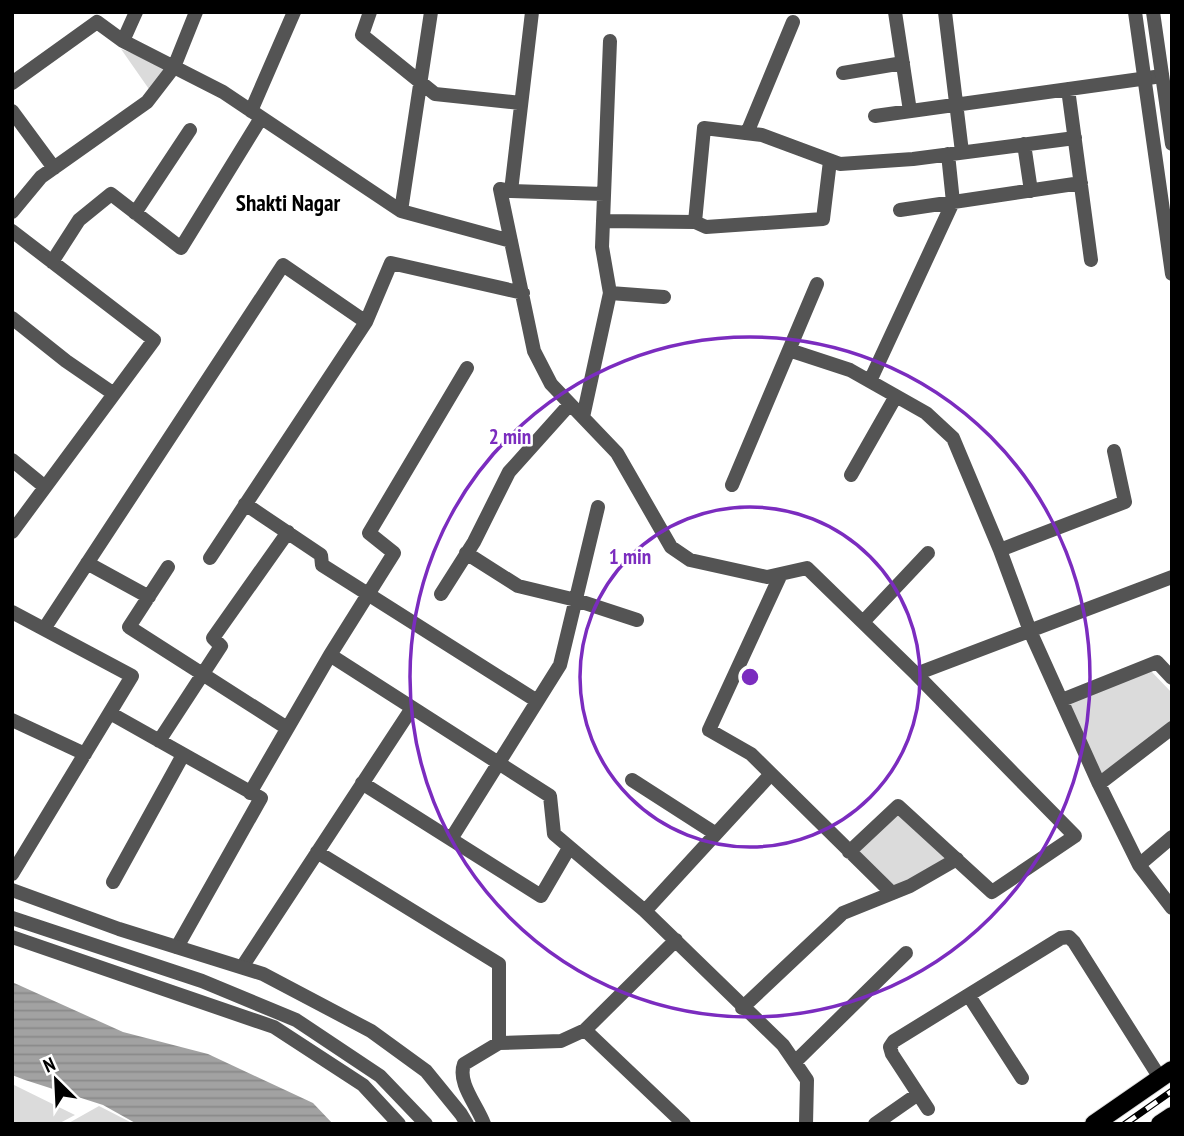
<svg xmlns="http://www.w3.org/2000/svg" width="1184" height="1136" font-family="'PT Sans Narrow',sans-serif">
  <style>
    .green { fill: #dbdbdb }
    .water { fill: url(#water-rules) }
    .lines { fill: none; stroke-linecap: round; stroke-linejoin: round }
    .primary-casing { stroke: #dbdbdb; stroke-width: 20 }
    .minor { stroke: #545454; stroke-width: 14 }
    .tertiary { stroke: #545454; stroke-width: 14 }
    .primary { stroke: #000; stroke-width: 18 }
    .rail-casing { stroke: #000; stroke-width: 7 }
    .rail { stroke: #fff; stroke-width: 4.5; stroke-dasharray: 13; stroke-linecap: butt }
    .ring { fill: none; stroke: #7b2cbf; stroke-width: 3.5 }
    .labels { text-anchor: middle; stroke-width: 5; stroke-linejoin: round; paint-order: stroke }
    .neighbourhood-label { font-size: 23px; font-weight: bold; fill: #000; stroke: #fff }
    .centre { fill: #7b2cbf; stroke: #fff; stroke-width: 3.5 }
    .ring-label { font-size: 21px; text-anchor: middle; font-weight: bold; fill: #7b2cbf; stroke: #fff; stroke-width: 5; stroke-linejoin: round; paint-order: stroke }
  </style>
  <defs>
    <pattern id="water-rules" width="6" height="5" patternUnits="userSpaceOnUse" patternTransform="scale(1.75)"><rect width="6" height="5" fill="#a2a2a2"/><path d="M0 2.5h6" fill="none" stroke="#8a8a8a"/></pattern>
  </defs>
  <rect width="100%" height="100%" fill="#fff"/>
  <path class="green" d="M 121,49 L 167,67 L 151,92 Z
    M 1150,670 L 1172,693 L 1172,722 L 1101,776 L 1068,702 Z
    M 897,810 L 949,860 L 893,889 L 855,851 Z
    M 12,1084 L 75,1115 L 58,1124 L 12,1124 Z
    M 99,1106 L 134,1124 L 67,1124 Z"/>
  <path class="water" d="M 12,982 L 123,1032 L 208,1054 L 313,1103 L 333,1124 L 137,1124 L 103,1105 L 25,1080 L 12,1075 Z"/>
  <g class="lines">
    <defs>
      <path id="primary" d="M 1094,1124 L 1172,1070
        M 1160,1124 L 1172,1116"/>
    </defs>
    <use href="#primary" class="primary-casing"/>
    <path class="minor" d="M 136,12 L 123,41 L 223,92 L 401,211 L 511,241
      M 370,12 L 362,35 L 435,94 L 521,103
      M 532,12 L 511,191 L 500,189 L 534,351 L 551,384 L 617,453 L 671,547 L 690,560 L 767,577 L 807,568 L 916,674 L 1075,836 L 992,892 L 898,806 L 849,852
      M 895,12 L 910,111
      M 945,12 L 962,152
      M 843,73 L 903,63
      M 12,83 L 97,22 L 123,41
      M 1068,89 L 1091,260
      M 12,111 L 54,168
      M 251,111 L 294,12
      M 875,116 L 1162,76
      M 747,133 L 793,22
      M 1024,144 L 1031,191
      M 511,191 L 604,194
      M 900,210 L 1081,183
      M 401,211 L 431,12
      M 12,212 L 41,177 L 147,102 L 174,67 L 196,12
      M 135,213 L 190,130
      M 603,221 L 695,222 L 704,128 L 762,135 L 840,164 L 913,159 L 1075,138
      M 695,222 L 706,227 L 823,219 L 830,161
      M 12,231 L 154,340 L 12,532
      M 52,262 L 79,220 L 111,194 L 181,248 L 261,118
      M 610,293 L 664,297
      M 12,318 L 66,361 L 114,394
      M 789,350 L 850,370 L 926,413 L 953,438 L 1000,550 L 1030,631 L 1099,784 L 1139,865 L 1172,908
      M 870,381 L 953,202 L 948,154
      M 583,417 L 610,293 L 602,247 L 610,41
      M 12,460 L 45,487
      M 851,475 L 896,396
      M 732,485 L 817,284
      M 245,504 L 321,555 L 322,565 L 537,701
      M 1000,550 L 1125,502 L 1114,451
      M 466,553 L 518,586 L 576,600 L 637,620
      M 210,558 L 366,322 L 391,263 L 523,293
      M 87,563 L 149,597
      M 168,567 L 129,627 L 287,728
      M 781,574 L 709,730 L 751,754 L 892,893
      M 441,594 L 474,542 L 509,472 L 570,404
      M 12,612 L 132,676 L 12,874
      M 863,622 L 928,553
      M 44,629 L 283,265 L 366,322
      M 330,655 L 550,796 L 554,834 L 645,911 L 783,1045 L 807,1080 L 806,1124
      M 916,674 L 1172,577
      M 1062,700 L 1157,662 L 1172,678
      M 110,713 L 261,798 L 177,947
      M 12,720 L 85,754
      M 159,741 L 221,646 L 213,638 L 288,532
      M 632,780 L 716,834
      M 362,783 L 541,896 L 569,848
      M 1099,784 L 1172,728
      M 250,793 L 330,655 L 394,553 L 369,533 L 467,368
      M 451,839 L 560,665 L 598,507
      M 317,852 L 499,964 L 499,1043
      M 1139,865 L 1172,837
      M 113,882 L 183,755
      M 645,911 L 771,774
      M 242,967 L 412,708
      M 969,996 L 1022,1078
      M 742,1008 L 843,913 L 910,886 L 957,859
      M 585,1030 L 684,1124
      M 795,1062 L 906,953
      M 928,1109 L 892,1054 L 890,1047 L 894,1041 L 1061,938 L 1069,937 L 1074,942 L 1160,1078
      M 484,1124 C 477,1105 457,1083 464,1064 L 499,1043 L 561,1041 L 585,1030 L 676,940
      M 875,1124 L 918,1094"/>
    <path class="tertiary" d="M 1135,12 L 1172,274
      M 1153,12 L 1172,144
      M 12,890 L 119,929 L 263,974 L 371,1031 L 426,1071 L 461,1114 L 467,1124
      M 12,918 L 202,981 L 296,1020 L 380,1076 L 426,1124
      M 12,937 L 274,1027 L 363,1085 L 399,1124"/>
    <use href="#primary" class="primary"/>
    <defs>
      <path id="rail" d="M 1125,1124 L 1172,1091"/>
    </defs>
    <use href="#rail" class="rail-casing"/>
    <use href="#rail" class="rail"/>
  </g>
  <g class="ring">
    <circle cx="750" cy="677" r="170"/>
    <circle cx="750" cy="677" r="340"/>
  </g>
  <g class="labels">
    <g class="neighbourhood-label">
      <text x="288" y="211">Shakti Nagar</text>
    </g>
  </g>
  <circle cx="750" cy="677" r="10" class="centre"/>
  <g class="ring-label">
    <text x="510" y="444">2 min</text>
    <text x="630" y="564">1 min</text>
  </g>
  <rect width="1184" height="1136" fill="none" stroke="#000000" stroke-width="28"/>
  <g transform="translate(56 1080) rotate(336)" stroke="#ffffff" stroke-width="5" paint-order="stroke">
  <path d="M0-5L12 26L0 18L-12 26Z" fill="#000000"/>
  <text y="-10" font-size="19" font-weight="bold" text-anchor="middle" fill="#000000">N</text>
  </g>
</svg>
